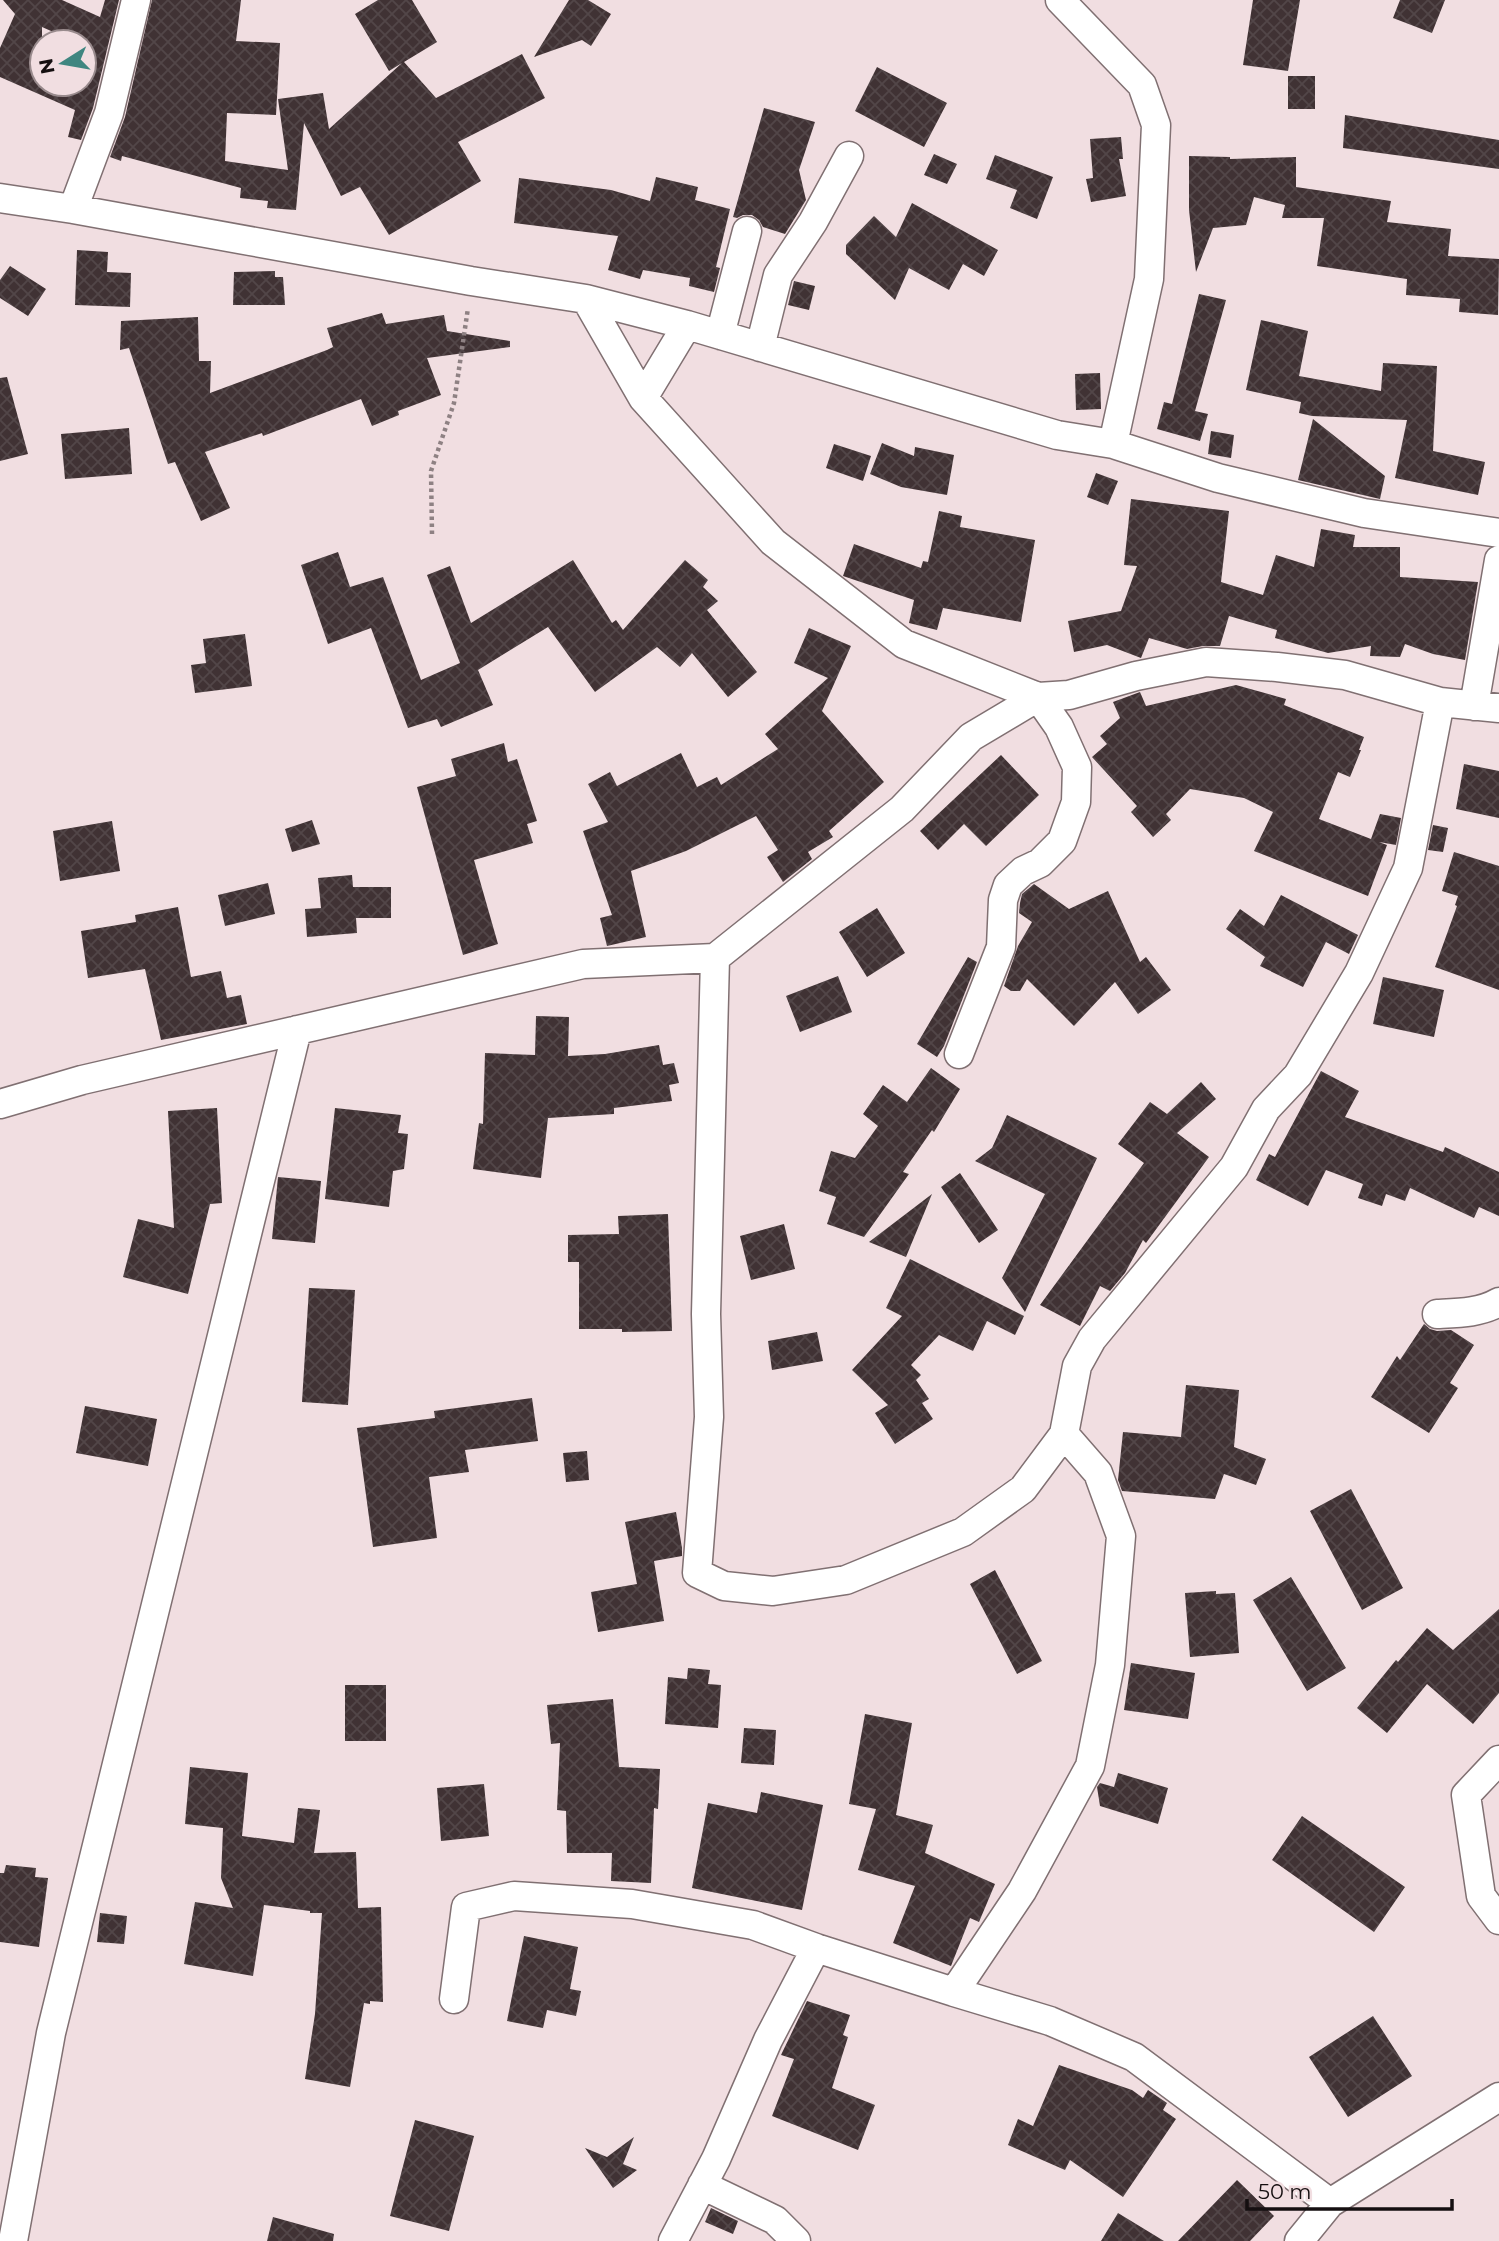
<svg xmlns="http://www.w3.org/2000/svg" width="1499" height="2241" font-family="Montserrat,sans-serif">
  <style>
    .building { fill: url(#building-cross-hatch); fill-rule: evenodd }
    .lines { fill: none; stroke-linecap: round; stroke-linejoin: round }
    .minor-casing { stroke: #807072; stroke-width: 31 }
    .path { stroke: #8e8183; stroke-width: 4.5; stroke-dasharray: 3.5 3.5; stroke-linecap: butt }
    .minor { stroke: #fff; stroke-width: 28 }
  </style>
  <defs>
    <pattern id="building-cross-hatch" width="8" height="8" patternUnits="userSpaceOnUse" patternTransform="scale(1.75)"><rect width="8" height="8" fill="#403234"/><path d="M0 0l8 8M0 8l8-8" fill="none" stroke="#524648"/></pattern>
  </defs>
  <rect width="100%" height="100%" fill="#f1dee1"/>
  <path class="building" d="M 3,0 L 62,0 L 100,17 L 105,0 L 119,0 L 93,108 L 81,140 L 68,137 L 75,110 L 0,77 L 0,48 L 15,14 ZM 42,27 L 76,42 L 84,42 L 84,46 L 92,49 L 84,84 L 42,84 Z
    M 152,0 L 241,0 L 236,41 L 280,43 L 276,115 L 227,113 L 225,161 L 288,170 L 278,99 L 323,93 L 329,129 L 402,63 L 389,71 L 355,14 L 378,0 L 412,0 L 437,42 L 404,62 L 436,98 L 522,54 L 545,98 L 458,142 L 481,181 L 389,235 L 360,187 L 341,196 L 304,123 L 296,210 L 267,208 L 268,201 L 240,198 L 241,188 L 122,156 L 121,161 L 110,157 L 125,117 Z
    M 569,0 L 588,0 L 611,14 L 591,46 L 582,40 L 534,57 Z
    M 1253,0 L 1300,0 L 1288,71 L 1243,65 Z
    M 1400,0 L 1445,0 L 1432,33 L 1393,18 Z
    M 877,67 L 947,103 L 924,147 L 855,111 Z
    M 1288,76 L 1315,76 L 1315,109 L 1288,109 Z
    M 764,108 L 815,122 L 799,170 L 806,200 L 785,234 L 763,227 L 759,220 L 752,215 L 743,215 L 737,218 L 733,217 Z
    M 1345,115 L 1499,140 L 1499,169 L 1343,148 Z
    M 1121,137 L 1123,159 L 1119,159 L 1126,196 L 1091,202 L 1086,179 L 1093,178 L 1090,139 Z
    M 934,154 L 957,164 L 947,184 L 924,175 Z
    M 995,155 L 1053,177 L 1037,219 L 1010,208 L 1017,190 L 986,179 Z
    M 1189,156 L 1230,157 L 1230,159 L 1296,157 L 1296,187 L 1391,201 L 1387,222 L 1451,229 L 1448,256 L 1499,259 L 1498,315 L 1459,312 L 1460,299 L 1406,295 L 1407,279 L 1317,266 L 1324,218 L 1282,218 L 1285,205 L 1254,197 L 1246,225 L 1213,228 L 1196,272 L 1189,210 Z
    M 656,177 L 698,187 L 695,200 L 730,209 L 716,267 L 720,268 L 714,292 L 689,286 L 690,278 L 643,270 L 640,279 L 608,270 L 618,236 L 514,223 L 519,178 L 611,190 L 650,201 Z
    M 912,203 L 998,250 L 984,276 L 963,264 L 949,290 L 909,268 L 895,300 L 846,254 L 846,245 L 874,216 L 896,237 Z
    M 77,250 L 108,252 L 107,272 L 131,273 L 130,307 L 75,305 Z
    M 10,266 L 46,289 L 28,316 L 0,298 L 0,280 Z
    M 275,271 L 275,277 L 283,277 L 285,305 L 233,305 L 234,272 Z
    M 794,281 L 815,286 L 809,310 L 788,305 Z
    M 1199,294 L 1226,300 L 1195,411 L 1208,414 L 1200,441 L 1157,429 L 1164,402 L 1172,404 Z
    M 382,313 L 386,324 L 444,315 L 447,331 L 510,341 L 510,347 L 427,358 L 441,395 L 398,411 L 399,415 L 372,426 L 361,399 L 263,436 L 262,433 L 205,452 L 230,508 L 201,521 L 175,462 L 168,464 L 129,348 L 120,350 L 121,321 L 198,317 L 199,361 L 211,361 L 210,393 L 327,350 L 333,347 L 327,328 Z
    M 1261,320 L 1308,331 L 1299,376 L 1381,391 L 1383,363 L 1437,366 L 1433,451 L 1485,462 L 1478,495 L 1395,478 L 1407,420 L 1312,416 L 1299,413 L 1301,402 L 1246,390 Z
    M 1100,373 L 1101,409 L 1076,410 L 1075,374 Z
    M 7,377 L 28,454 L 0,461 L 0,378 Z
    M 1313,419 L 1385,476 L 1380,499 L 1298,480 Z
    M 129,428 L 132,474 L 65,479 L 61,434 Z
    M 1211,431 L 1234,435 L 1231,458 L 1208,454 Z
    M 882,443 L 914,456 L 915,447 L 954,455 L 947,495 L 901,487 L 870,474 Z
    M 834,444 L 871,456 L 863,481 L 826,468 Z
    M 1096,473 L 1118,481 L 1108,505 L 1087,497 Z
    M 1131,499 L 1229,511 L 1221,582 L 1263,595 L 1276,555 L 1314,567 L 1321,529 L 1355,535 L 1353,547 L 1400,547 L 1400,577 L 1478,582 L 1465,660 L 1433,654 L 1405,644 L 1400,657 L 1370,656 L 1371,646 L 1328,653 L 1275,638 L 1277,630 L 1229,616 L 1220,646 L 1203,646 L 1187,649 L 1149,638 L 1141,658 L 1107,645 L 1074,652 L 1068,621 L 1121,611 L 1137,566 L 1124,565 Z
    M 939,511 L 962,516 L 960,527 L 1035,540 L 1021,622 L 943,608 L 937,630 L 909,623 L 914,600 L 843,576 L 854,544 L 921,568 L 923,561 L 928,562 Z
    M 338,552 L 350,587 L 383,577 L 421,680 L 460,663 L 427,575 L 450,566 L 471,623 L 573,560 L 612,623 L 616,620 L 623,630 L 685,560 L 708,580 L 703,587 L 718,601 L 707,610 L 757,672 L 728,697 L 692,653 L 680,667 L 657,647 L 595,692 L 548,627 L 478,670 L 493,705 L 441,727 L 437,719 L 408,728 L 371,628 L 328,644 L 301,565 Z
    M 809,628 L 851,646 L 822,711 L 884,782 L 829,831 L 833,837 L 808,852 L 812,859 L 783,882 L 767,857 L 778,850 L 756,816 L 686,851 L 631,871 L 646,937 L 607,946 L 600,918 L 612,915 L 583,831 L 608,822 L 588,784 L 610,772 L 617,786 L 681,753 L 697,787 L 717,777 L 721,785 L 778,749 L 765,734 L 828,678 L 794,663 Z
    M 245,634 L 252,686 L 195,693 L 191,665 L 206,663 L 203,639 Z
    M 1236,685 L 1286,699 L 1284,705 L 1364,737 L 1359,750 L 1361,750 L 1350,777 L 1338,772 L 1319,819 L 1371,839 L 1380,814 L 1401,818 L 1396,845 L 1379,842 L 1387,845 L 1368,896 L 1254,851 L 1273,812 L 1244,798 L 1190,789 L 1166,814 L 1171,820 L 1153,837 L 1131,812 L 1137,806 L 1092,757 L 1107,744 L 1100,736 L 1120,718 L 1113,702 L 1140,692 L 1146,706 Z
    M 504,743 L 508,762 L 517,759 L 537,821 L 527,824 L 533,843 L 474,860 L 498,944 L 463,955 L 417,787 L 456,776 L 451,759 Z
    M 1001,755 L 1039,795 L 986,846 L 964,824 L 938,850 L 920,831 Z
    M 1464,764 L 1499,771 L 1499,818 L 1456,809 Z
    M 312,820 L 320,844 L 292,852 L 285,829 Z
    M 112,821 L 120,871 L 60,881 L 53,831 Z
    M 1433,825 L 1448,828 L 1443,852 L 1428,850 Z
    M 1454,852 L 1499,866 L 1499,990 L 1435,967 L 1457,906 L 1455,905 L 1458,896 L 1442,891 Z
    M 352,875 L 353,887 L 391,887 L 391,918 L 356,918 L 357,933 L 307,937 L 305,909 L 321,908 L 318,878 Z
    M 268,883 L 275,914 L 225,926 L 218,895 Z
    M 1034,884 L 1069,909 L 1108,891 L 1140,962 L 1146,957 L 1171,990 L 1138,1014 L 1115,982 L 1074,1026 L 1027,979 L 1020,991 L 1011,991 L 1004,986 L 1018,946 L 1032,922 L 1019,913 L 1020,903 L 1022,894 Z
    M 1281,895 L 1358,935 L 1349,954 L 1326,942 L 1303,987 L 1260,966 L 1265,957 L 1226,929 L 1240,909 L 1264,926 Z
    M 178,907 L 191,977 L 221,971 L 227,998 L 241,995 L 247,1024 L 161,1040 L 145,969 L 88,978 L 81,931 L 136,922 L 135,915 Z
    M 877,908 L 905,953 L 867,977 L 839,932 Z
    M 968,957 L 977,962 L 944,1046 L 937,1057 L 917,1044 Z
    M 838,976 L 852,1012 L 800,1032 L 786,996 Z
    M 1383,977 L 1444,990 L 1434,1037 L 1373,1024 Z
    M 536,1016 L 569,1017 L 568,1056 L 605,1054 L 659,1045 L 663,1065 L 674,1063 L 679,1083 L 669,1085 L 672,1101 L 614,1108 L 614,1114 L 548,1118 L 541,1178 L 473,1169 L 479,1123 L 483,1124 L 485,1053 L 535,1055 Z
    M 931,1068 L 960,1089 L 934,1132 L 932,1130 L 903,1172 L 909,1174 L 864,1237 L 827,1224 L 836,1197 L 819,1191 L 831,1151 L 855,1158 L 878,1126 L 863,1114 L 883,1085 L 907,1102 Z
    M 1321,1071 L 1359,1091 L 1345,1117 L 1443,1152 L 1445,1147 L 1499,1172 L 1499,1216 L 1479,1207 L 1474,1218 L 1410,1188 L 1405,1201 L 1386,1194 L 1382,1206 L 1358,1198 L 1363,1184 L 1326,1170 L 1308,1206 L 1256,1180 L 1269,1154 L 1275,1157 Z
    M 1201,1082 L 1216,1099 L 1177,1133 L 1209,1157 L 1146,1243 L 1143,1240 L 1125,1273 L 1110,1291 L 1100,1286 L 1080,1326 L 1040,1305 L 1144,1163 L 1118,1144 L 1150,1102 L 1167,1114 Z
    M 217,1108 L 222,1203 L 210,1204 L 188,1294 L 123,1277 L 138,1219 L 174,1228 L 168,1111 Z
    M 335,1108 L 401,1115 L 398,1133 L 408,1134 L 404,1169 L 393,1171 L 389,1207 L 325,1199 Z
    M 1007,1115 L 1097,1158 L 1025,1312 L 1002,1278 L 1045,1194 L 975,1161 L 992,1148 Z
    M 960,1173 L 998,1230 L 979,1243 L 941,1187 Z
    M 278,1177 L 321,1181 L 315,1243 L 272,1239 Z
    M 932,1194 L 906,1257 L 869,1242 Z
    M 668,1214 L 672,1331 L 622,1332 L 622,1329 L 579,1329 L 579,1262 L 568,1262 L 568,1235 L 619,1234 L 618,1216 Z
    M 784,1224 L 795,1269 L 751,1280 L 740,1236 Z
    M 910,1259 L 1024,1316 L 1015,1335 L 987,1321 L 973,1351 L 939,1335 L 911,1365 L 921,1375 L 916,1380 L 929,1399 L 922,1403 L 933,1419 L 895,1444 L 875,1413 L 888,1405 L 852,1370 L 902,1316 L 886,1308 Z
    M 309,1288 L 355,1290 L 348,1405 L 302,1402 Z
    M 1424,1324 L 1430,1329 L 1437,1331 L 1451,1330 L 1474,1345 L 1450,1383 L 1458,1388 L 1429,1433 L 1371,1397 L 1397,1356 L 1400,1360 Z
    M 817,1332 L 823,1361 L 772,1370 L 768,1341 Z
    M 1186,1385 L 1239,1390 L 1234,1447 L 1266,1459 L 1256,1485 L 1224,1474 L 1215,1499 L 1122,1491 L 1118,1480 L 1123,1432 L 1181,1437 Z
    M 532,1398 L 538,1441 L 465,1450 L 469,1472 L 429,1477 L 437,1538 L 373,1547 L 357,1428 L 435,1418 L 434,1411 Z
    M 85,1406 L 157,1419 L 148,1466 L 76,1453 Z
    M 587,1451 L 589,1480 L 566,1482 L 563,1453 Z
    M 1351,1489 L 1403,1588 L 1362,1610 L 1310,1511 Z
    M 676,1512 L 682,1548 L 682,1556 L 654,1561 L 664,1621 L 598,1632 L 591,1592 L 637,1584 L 625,1522 Z
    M 995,1570 L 1042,1661 L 1017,1674 L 970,1584 Z
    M 1291,1577 L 1346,1668 L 1307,1691 L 1253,1600 Z
    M 1216,1591 L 1216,1594 L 1235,1593 L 1239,1653 L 1190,1657 L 1185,1593 Z
    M 1499,1609 L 1499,1693 L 1473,1724 L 1427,1684 L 1387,1733 L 1357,1708 L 1396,1660 L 1398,1662 L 1427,1628 L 1453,1650 Z
    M 1131,1663 L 1195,1673 L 1188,1719 L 1124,1710 Z
    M 688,1668 L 710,1670 L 708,1684 L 721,1685 L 718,1728 L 665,1724 L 668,1677 L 687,1679 Z
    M 345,1685 L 386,1685 L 386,1741 L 345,1741 Z
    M 613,1699 L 619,1767 L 660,1769 L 658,1809 L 654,1808 L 651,1883 L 611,1881 L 612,1853 L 567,1853 L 566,1811 L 557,1810 L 560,1743 L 551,1744 L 547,1705 Z
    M 865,1714 L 912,1723 L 896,1815 L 933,1825 L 925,1853 L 995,1884 L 979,1922 L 970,1918 L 951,1966 L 893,1943 L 915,1886 L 858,1870 L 876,1809 L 849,1804 Z
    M 744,1728 L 776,1730 L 774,1765 L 741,1763 Z
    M 190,1767 L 248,1773 L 242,1836 L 294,1843 L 298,1808 L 320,1810 L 314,1853 L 356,1852 L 358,1908 L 381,1907 L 383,2002 L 370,2001 L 370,2004 L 364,2003 L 350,2087 L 305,2079 L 315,2014 L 322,1913 L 310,1913 L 310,1911 L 264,1905 L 253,1976 L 184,1964 L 195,1902 L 233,1908 L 221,1878 L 223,1828 L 185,1824 Z
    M 1118,1773 L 1168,1788 L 1158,1824 L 1100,1806 L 1097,1787 L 1100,1783 L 1114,1787 Z
    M 484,1784 L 489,1836 L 441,1841 L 437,1788 Z
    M 761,1792 L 823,1805 L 802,1910 L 692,1888 L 708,1803 L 757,1813 Z
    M 1302,1816 L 1405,1887 L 1374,1932 L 1272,1860 Z
    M 6,1865 L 36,1868 L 35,1877 L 48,1878 L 39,1947 L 0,1942 L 0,1873 L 4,1873 Z
    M 100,1913 L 127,1916 L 124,1944 L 97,1942 Z
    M 524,1936 L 578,1947 L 570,1989 L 581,1991 L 576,2016 L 547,2010 L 543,2028 L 507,2021 Z
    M 807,2001 L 850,2015 L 843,2035 L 848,2037 L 832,2088 L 875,2105 L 858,2150 L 772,2116 L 794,2059 L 781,2055 Z
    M 1373,2016 L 1412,2076 L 1348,2117 L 1309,2057 Z
    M 1059,2065 L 1132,2090 L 1143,2098 L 1148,2090 L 1167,2103 L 1163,2110 L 1176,2119 L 1123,2197 L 1070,2160 L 1065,2170 L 1008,2145 L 1018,2119 L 1033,2126 Z
    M 415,2120 L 474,2136 L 449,2231 L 390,2216 Z
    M 634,2137 L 623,2164 L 637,2170 L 613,2188 L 585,2148 L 607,2157 Z
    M 1237,2180 L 1274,2216 L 1250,2241 L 1178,2241 Z
    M 711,2208 L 738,2221 L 733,2234 L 705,2222 Z
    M 1118,2213 L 1164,2241 L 1101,2241 Z
    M 273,2217 L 334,2234 L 333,2241 L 267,2241 Z"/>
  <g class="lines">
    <defs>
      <path id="minor" d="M 1060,0 L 1142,85 L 1156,125 L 1149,279 L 1113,444
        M 0,198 L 73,209 L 471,281 L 586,299 L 687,325 L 1057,435 L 1113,444 L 1218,478 L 1364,513 L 1499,533
        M 73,209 L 109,113 L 136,0
        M 586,299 L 643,398 L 773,542 L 904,644 L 1038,697 L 1059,727 L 1077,767 L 1076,802 L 1062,841 L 1040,863 L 1023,871 L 1008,885 L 1003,900 L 1001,947 L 959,1054
        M 720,335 L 747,231
        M 760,347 L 778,275 L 813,222 L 849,156
        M 643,398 L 687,325
        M 1474,706 L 1499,560
        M 715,958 L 706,1314 L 709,1417 L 697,1573 L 724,1586 L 773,1591 L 846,1580 L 963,1532 L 1023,1489 L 1064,1434 L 1077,1366 L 1092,1339 L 1234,1167 L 1266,1109 L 1298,1075 L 1359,973 L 1408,868 L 1440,702
        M 0,1104 L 82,1080 L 583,964 L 715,958 L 902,809 L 971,737 L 1038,697 L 1069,695 L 1136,676 L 1206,662 L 1277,667 L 1345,675 L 1440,702 L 1499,708
        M 1437,1314 C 1458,1313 1480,1313 1499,1302
        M 1499,1760 L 1466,1795 L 1481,1896 L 1499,1920
        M 954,1992 L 1050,2021 L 1134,2057 L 1330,2203 L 1499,2097
        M 454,1999 L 466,1907 L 514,1896 L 632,1904 L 753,1925 L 816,1948
        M 702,2185 L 775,2220 L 796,2241
        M 13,2241 L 51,2033 L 297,1030
        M 673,2241 L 716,2159 L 768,2040 L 816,1948 L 954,1992 L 1022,1891 L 1090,1766 L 1110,1665 L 1121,1536 L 1098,1473 L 1064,1434
        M 1299,2241 L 1330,2203"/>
    </defs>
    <use href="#minor" class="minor-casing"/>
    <path class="path" d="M 432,534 L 431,471 L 454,403 L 468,308"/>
    <use href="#minor" class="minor"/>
  </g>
  <g transform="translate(63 63) rotate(259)"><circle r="33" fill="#f1dee1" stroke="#998b8d" stroke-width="2"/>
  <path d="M0-5L12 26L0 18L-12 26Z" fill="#3f8680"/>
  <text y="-10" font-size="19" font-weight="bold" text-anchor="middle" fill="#150f10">N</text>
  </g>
  <path d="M1247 2199v10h205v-10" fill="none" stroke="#150f10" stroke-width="3.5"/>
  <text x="1258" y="2199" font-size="21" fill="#150f10" stroke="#f1dee1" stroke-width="5" paint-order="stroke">50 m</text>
</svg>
